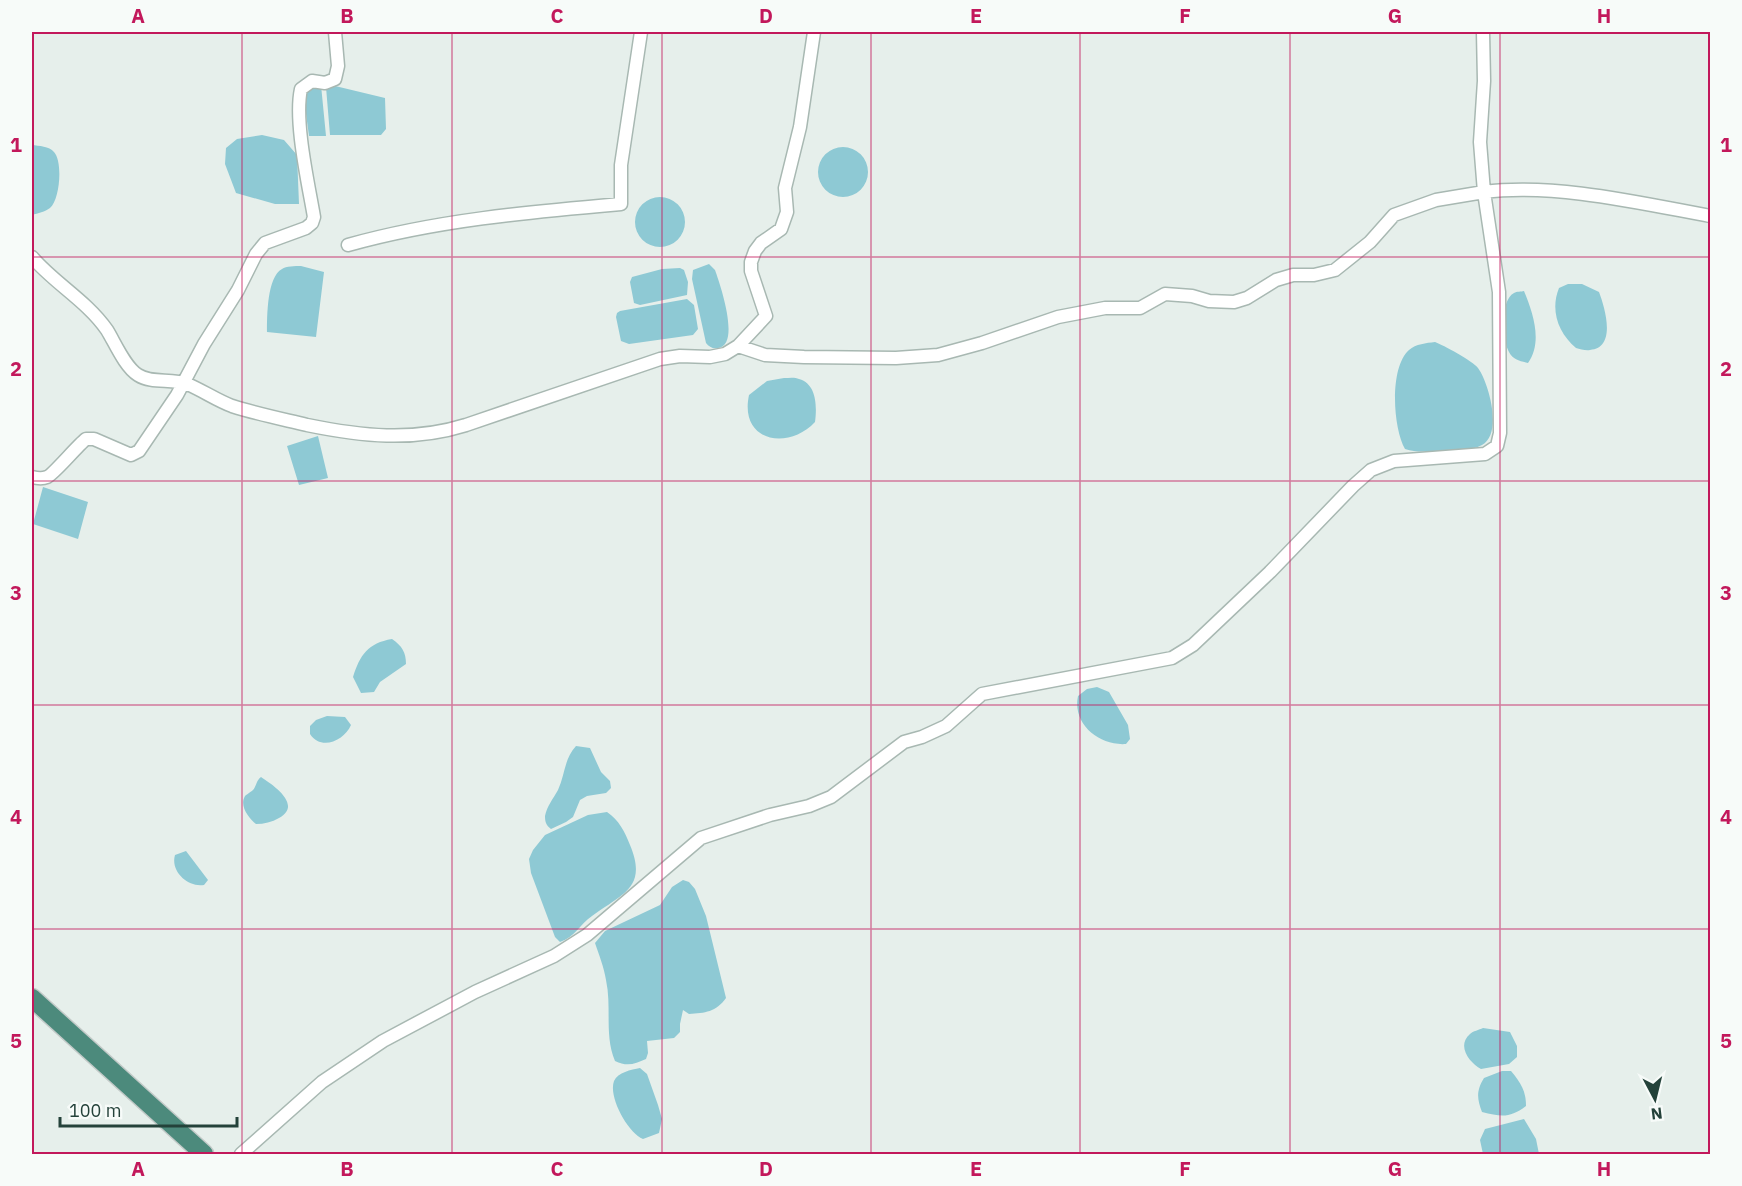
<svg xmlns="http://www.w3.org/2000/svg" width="1742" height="1186" font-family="'IBM Plex Sans',sans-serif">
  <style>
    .water { fill: #8ec9d4 }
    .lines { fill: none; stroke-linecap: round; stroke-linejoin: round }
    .minor-casing { stroke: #a8b8b2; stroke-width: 15 }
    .trunk-casing { stroke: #c2cac8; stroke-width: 21 }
    .minor { stroke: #fff; stroke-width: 12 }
    .trunk { stroke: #4c8a7c; stroke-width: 18 }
    .grid { fill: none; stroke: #c2185b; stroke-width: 1.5; stroke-opacity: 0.55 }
    .neatline { fill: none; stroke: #c2185b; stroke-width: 2 }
    .grid-label { font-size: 20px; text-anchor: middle; font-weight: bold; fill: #c2185b }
  </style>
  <rect width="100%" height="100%" fill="#e6efeb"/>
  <path class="water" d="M 321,85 L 326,136 L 309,136 L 304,99 L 308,89 Z
    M 331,85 L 385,98 L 386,129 L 381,135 L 330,135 L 326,87 Z
    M 262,135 L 284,140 L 297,155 L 299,204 L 275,204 L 236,193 L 225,164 L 226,148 L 237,139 Z
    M 32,145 C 39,146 49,146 54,152 C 63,162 60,199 50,208 C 45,212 38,213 32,215 Z
    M818 172a25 25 0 1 1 50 0a25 25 0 1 1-50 0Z
    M635 222a25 25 0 1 1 50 0a25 25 0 1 1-50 0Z
    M 709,264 L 715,270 C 720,284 741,345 718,348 C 713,349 709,347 706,343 L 692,279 L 693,270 Z
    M 301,266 L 324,272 L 316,337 L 267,332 C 267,316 267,277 282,269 C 286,266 295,266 301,266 Z
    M 680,268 L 684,270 L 688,282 L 687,295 L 640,305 L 634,303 L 630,282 L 632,277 L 662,269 Z
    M 1568,284 L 1582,284 L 1599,292 C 1605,308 1617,348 1590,350 C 1586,351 1580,349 1576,348 C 1558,333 1550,310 1559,288 Z
    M 1524,291 C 1533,313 1543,342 1528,363 C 1520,361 1513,360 1509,352 C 1502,340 1500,300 1514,293 C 1517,291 1521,292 1524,291 Z
    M 687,299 L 694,305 L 698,329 L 693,335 L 629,344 L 621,341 L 616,317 L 617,313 L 620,311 Z
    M 1435,342 C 1443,345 1473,361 1478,368 C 1489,383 1503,434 1482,445 C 1471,451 1454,451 1441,451 C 1429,451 1417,453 1405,449 C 1393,428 1389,368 1409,350 C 1416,344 1426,343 1435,342 Z
    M 784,378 C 789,378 795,377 799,379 C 817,384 817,407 815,422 C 788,451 739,442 749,395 L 767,381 Z
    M 318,436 L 328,478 L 299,485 L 287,446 Z
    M 43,487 L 88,502 L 78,539 L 33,524 Z
    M 392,639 C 402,646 406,652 406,664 L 380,682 L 374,692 L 361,693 L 353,677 C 360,655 368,643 392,639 Z
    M 1097,687 L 1109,692 L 1128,725 L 1130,739 L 1126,744 C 1099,746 1072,724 1078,696 L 1087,689 Z
    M 327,716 L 345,717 L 351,725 C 344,741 321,751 310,734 L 310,726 L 316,720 Z
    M 576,746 L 590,748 L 601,772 L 610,781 L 611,788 L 606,793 L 587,796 L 580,800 L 573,817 L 566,822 L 551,829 C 546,825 545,822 545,816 C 547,806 553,799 558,790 C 565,775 564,759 576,746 Z
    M 261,777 C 273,785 303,805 279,818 C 272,822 264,824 256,824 C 249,818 239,806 245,796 C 246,795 252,791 253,790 C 257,785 256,781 261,777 Z
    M 607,812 C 619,820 625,832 630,845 C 648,888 622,894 592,916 C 580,924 575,937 560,942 L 555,937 L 531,873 L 529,859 L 533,850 L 545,835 L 588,815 Z
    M 186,851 L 208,880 L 204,885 C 189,888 170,872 175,855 Z
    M 683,880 L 689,882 L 695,889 L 706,916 L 726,998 C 716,1012 705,1013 689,1014 L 683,1010 L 680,1024 L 680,1032 L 674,1038 L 647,1041 L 648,1053 L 646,1059 C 635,1064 627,1067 615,1061 C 604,1035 612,1007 606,980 C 604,967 599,955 595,943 L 605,931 L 660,905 L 672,887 Z
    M 1483,1028 L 1510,1032 L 1517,1046 L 1517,1057 L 1509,1064 L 1481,1069 C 1470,1063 1456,1046 1470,1034 C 1473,1031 1479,1030 1483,1028 Z
    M 640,1068 L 647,1074 L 658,1105 L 662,1119 L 659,1133 L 643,1139 C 628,1133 608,1097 614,1081 C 618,1072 631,1070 640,1068 Z
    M 1502,1071 L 1511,1071 C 1521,1083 1526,1091 1526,1106 C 1510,1118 1502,1117 1482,1112 C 1477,1099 1476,1091 1484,1078 Z
    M 1524,1119 L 1536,1139 L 1539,1154 L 1483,1154 L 1480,1140 L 1485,1129 Z"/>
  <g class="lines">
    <defs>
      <path id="minor" d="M 348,245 C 437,220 530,212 621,204 L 621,165 L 641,32
        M 32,257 C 54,283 87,301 107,330 C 115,343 125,367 138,375 C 152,384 171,378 187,384 C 202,390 216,400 232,406 C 257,414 282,419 307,425 C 361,436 412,442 466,425 L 660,359 L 680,356 L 710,357 L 725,354 L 738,346 L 766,316 L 751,271 L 751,262 L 755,251 L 761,243 L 781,229 L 787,212 L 785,188 L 800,127 L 814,32
        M 738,346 L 765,355 L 804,357 L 896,358 L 938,355 L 982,343 L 1058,317 L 1105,308 L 1140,308 L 1165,294 L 1192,296 L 1209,301 L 1234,302 L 1247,298 L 1276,280 L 1293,275 L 1314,275 L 1335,270 L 1370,242 L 1394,215 L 1436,200 L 1484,192 L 1480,142 L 1484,81 L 1483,32
        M 32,477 C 36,478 42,479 47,477 C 53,475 77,446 86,439 L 94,439 L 131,455 L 139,451 L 177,395 L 204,344 L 238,290 L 256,254 L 265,243 L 306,228 L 312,223 L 314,217 C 308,182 294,121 301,89 L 312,81 L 325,83 L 335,79 L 338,66 L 335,32
        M 241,1154 L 322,1082 L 383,1041 L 475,992 L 554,956 L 587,935 L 701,838 L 770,815 L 809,806 L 831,797 L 904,742 L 922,737 L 946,726 L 982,694 L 1172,658 L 1193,645 L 1270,572 L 1353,486 L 1371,470 L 1394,461 L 1485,454 L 1497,446 L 1500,433 L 1499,292 L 1484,192 C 1555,183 1640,203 1710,216"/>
      <path id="trunk" d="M 32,998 L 204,1154"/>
    </defs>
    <use href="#minor" class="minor-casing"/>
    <use href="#trunk" class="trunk-casing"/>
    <use href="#minor" class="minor"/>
    <use href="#trunk" class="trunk"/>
  </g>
  <path class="grid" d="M 242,32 L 242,1154M 452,32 L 452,1154M 662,32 L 662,1154M 871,32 L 871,1154M 1080,32 L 1080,1154M 1290,32 L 1290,1154M 1500,32 L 1500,1154M 32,257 L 1710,257M 32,481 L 1710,481M 32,705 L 1710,705M 32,929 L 1710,929"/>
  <rect width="1742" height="1186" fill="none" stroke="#f7fbf9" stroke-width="66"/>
  <g transform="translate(1655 1099) rotate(173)" stroke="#f7fbf9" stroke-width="4.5" paint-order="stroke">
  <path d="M0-4.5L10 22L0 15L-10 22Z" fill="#24423a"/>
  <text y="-9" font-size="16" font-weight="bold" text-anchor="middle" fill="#24423a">N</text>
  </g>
  <path d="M60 1117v9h177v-9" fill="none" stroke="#24423a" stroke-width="3"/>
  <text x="69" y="1117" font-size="18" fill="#24423a" stroke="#f7fbf9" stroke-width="4.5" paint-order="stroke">100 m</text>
  <rect x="33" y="33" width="1676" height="1120" class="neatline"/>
  <g class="grid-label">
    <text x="138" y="23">A</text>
    <text x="347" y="23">B</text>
    <text x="557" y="23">C</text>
    <text x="766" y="23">D</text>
    <text x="976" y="23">E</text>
    <text x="1185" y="23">F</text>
    <text x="1395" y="23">G</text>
    <text x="1604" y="23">H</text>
    <text x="16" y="152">1</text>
    <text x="1726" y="152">1</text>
    <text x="16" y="376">2</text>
    <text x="1726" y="376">2</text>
    <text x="16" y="600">3</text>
    <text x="1726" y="600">3</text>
    <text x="16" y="824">4</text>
    <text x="1726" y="824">4</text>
    <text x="16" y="1048">5</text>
    <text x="1726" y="1048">5</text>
    <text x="138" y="1176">A</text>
    <text x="347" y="1176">B</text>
    <text x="557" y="1176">C</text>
    <text x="766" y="1176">D</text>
    <text x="976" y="1176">E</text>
    <text x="1185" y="1176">F</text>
    <text x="1395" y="1176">G</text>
    <text x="1604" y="1176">H</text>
  </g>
</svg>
